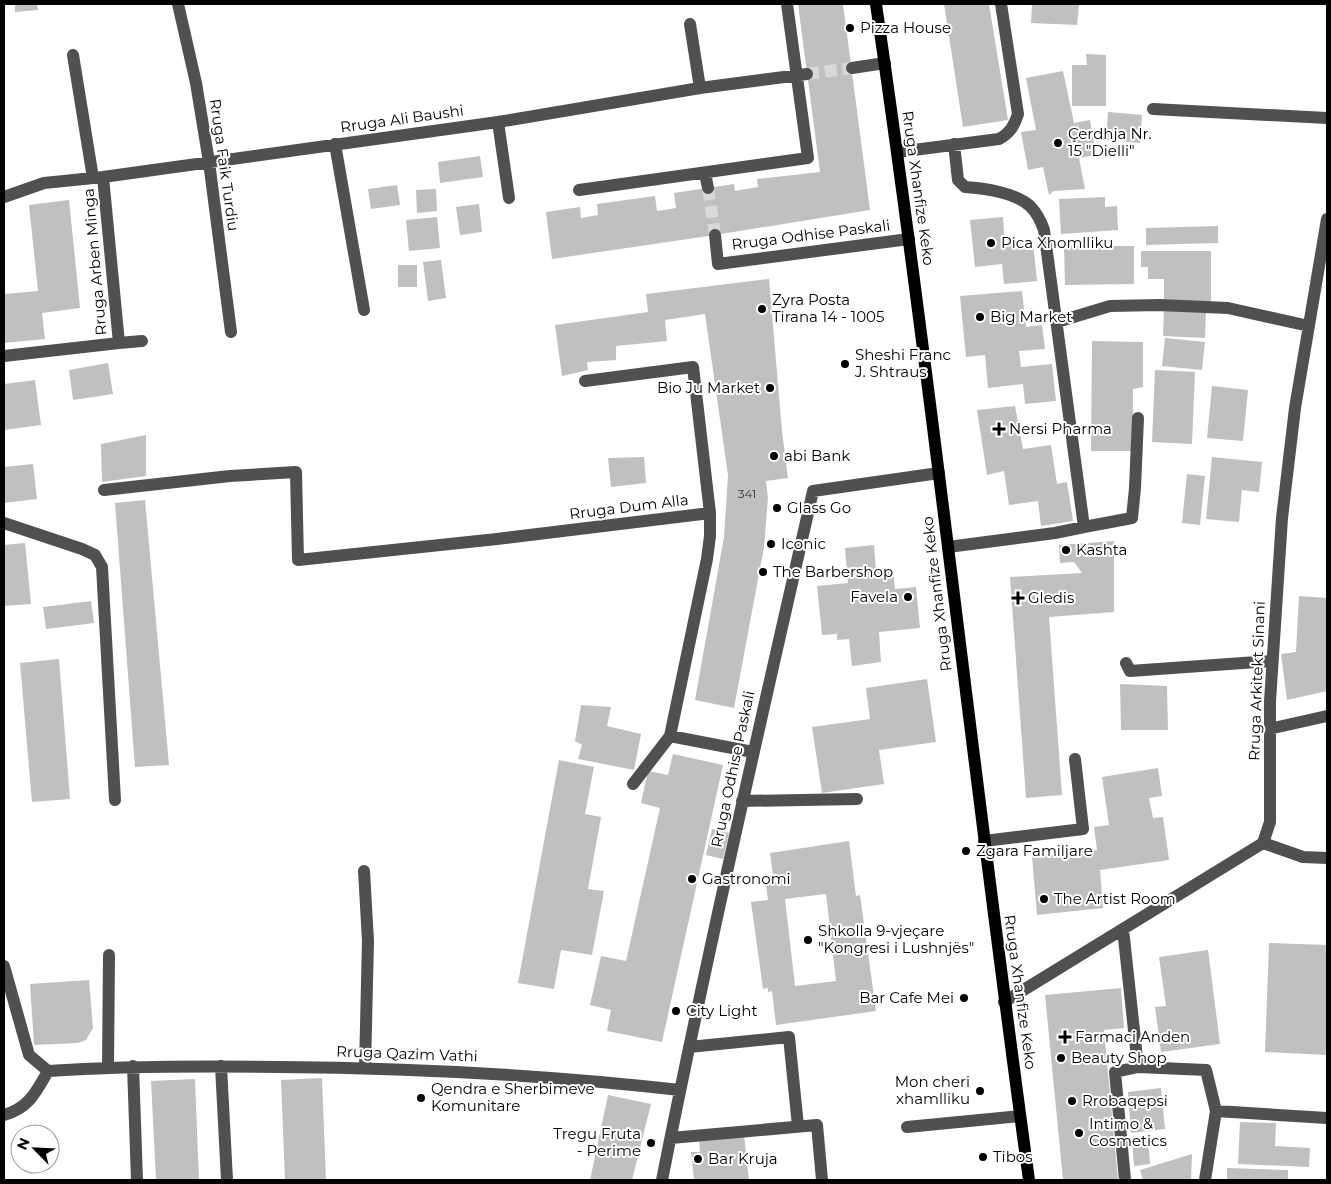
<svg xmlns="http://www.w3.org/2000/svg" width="1331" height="1184" font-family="Montserrat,sans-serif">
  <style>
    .building { fill: #c0c0c0; fill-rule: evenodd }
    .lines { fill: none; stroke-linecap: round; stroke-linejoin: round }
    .minor-tunnel { stroke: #d9d9d9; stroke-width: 12; stroke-dasharray: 12 6; stroke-linecap: butt }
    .minor { stroke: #505050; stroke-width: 12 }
    .major { stroke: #000; stroke-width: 12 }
    .poi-dot { fill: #000; stroke: #fff; stroke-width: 2 }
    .labels { text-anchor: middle; stroke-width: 4; stroke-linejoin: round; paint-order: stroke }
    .number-label { font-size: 12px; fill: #303030 }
    .poi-label { font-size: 15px; fill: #000; stroke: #fff; text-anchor: start }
    .street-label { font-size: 15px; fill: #000; stroke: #fff }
  </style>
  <rect width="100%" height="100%" fill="#fff"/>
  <path class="building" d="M 15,4 L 37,4 L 38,10 L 15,12 Z
    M 798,4 L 843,4 L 870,210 L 715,235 L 552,259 L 546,212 L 580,207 L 581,218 L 598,215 L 597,204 L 655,196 L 657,211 L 676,208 L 674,193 L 734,184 L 735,191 L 758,187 L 757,179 L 820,172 Z
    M 944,4 L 989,4 L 1008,120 L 963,127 Z
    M 1032,4 L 1079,4 L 1077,25 L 1031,23 Z
    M 1086,54 L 1106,55 L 1106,106 L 1072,106 L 1072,65 L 1087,65 Z
    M 1063,71 L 1074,123 L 1090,120 L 1096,155 L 1079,158 L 1085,189 L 1054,191 L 1049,195 L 1043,167 L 1028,170 L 1021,132 L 1036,130 L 1026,78 Z
    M 1108,112 L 1142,115 L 1140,143 L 1106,140 Z
    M 480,156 L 483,177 L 440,183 L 438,162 Z
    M 397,185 L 400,205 L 371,209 L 368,189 Z
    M 436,189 L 437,211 L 417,213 L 416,190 Z
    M 1105,197 L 1105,207 L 1117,206 L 1118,230 L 1061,234 L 1059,199 Z
    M 69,200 L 80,308 L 42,313 L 45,339 L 4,343 L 4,294 L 38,291 L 29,205 Z
    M 479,204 L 482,232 L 460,235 L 456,207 Z
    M 437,217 L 440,248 L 409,251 L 406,220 Z
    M 1003,217 L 1005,246 L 1033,243 L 1037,281 L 1004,284 L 1002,264 L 975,267 L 970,220 Z
    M 1218,226 L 1218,243 L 1146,245 L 1146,228 Z
    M 1064,246 L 1134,246 L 1134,284 L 1065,285 Z
    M 1141,251 L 1211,251 L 1211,304 L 1164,305 L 1164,279 L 1148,279 L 1148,267 L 1141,267 Z
    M 441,260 L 446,298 L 428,301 L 423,262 Z
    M 398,265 L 417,265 L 417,287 L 398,287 Z
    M 769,279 L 782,431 L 788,478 L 766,481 L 768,498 L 764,547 L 734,708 L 695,700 L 724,537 L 728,475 L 705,314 L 665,320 L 667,341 L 616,346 L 616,360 L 587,362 L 588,370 L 562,376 L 555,325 L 648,312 L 646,294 Z
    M 1022,291 L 1026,327 L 1042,325 L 1045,349 L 1019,351 L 1021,367 L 1052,364 L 1056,401 L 1025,404 L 1023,384 L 988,388 L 985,355 L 966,357 L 960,296 Z
    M 1164,310 L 1206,311 L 1205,338 L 1163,336 Z
    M 1165,338 L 1205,342 L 1202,370 L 1162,366 Z
    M 1092,341 L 1143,342 L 1143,387 L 1133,389 L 1133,451 L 1091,451 Z
    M 108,363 L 113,394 L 73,400 L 69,370 Z
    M 1155,370 L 1195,372 L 1192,444 L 1152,442 Z
    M 35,380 L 41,425 L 4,430 L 4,384 Z
    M 1212,386 L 1248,390 L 1243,441 L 1207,438 Z
    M 1015,406 L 1023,449 L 1051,445 L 1057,484 L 1067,482 L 1073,521 L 1041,526 L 1038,501 L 1009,505 L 1004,471 L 987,475 L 977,410 Z
    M 146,435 L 146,476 L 102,482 L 101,444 Z
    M 644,457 L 646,483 L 611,487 L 608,458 Z
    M 1212,457 L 1262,462 L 1259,492 L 1242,490 L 1239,522 L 1206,519 Z
    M 33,464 L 37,499 L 4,503 L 4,467 Z
    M 1187,474 L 1205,476 L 1200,525 L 1182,523 Z
    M 145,500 L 169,765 L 135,767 L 115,503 Z
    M 1114,541 L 1114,612 L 1049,617 L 1062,795 L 1026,798 L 1010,577 L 1082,573 L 1074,562 L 1060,563 L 1059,545 Z
    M 25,543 L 31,604 L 4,606 L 4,545 Z
    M 874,545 L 876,571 L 893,570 L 895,589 L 916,587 L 920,628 L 879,632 L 881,662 L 852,666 L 849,639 L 837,640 L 837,634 L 822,635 L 817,586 L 848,583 L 845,548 Z
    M 1299,596 L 1327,598 L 1327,691 L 1287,700 L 1281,654 L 1296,652 Z
    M 91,601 L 94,623 L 46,629 L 43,607 Z
    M 59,659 L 70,799 L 32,802 L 20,663 Z
    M 927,679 L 936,742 L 879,750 L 884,784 L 822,793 L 812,727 L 870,719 L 866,688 Z
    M 1120,684 L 1167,686 L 1168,730 L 1121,730 Z
    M 581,705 L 611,707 L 607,726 L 641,734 L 634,770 L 578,759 L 582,745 L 575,741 Z
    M 673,754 L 723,765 L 662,1042 L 607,1031 L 611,1010 L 590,1005 L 601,956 L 626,961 L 660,808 L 641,803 L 648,771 L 668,775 Z
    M 559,760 L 594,767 L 585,814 L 601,817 L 588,889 L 604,891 L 592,955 L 561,950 L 554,989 L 518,983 Z
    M 1158,768 L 1162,796 L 1149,798 L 1153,818 L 1163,817 L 1169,860 L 1100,870 L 1103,908 L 1037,915 L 1032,857 L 1097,850 L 1094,827 L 1109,825 L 1102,777 Z
    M 712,829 L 729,833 L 723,859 L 706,855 Z
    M 849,841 L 856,896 L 860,895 L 876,1011 L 776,1025 L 772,991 L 768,992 L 768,988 L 763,989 L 751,902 L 768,900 L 766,884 L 779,882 L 777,874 L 773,875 L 770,853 ZM 826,894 L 836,981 L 795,986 L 785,899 Z
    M 1269,943 L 1327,945 L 1327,1055 L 1265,1052 Z
    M 1208,950 L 1220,1044 L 1161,1052 L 1155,1007 L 1166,1006 L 1159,957 Z
    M 89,980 L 93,1028 L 86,1040 L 78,1043 L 34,1045 L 30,984 Z
    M 1121,988 L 1124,1028 L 1104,1030 L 1118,1180 L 1063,1180 L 1045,995 Z
    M 322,1078 L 326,1180 L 285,1180 L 281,1080 Z
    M 195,1079 L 199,1180 L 156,1180 L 151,1081 Z
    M 1161,1088 L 1165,1129 L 1131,1133 L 1128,1092 Z
    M 608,1095 L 651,1104 L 632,1180 L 590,1180 Z
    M 1240,1122 L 1276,1123 L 1275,1146 L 1310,1148 L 1309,1167 L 1238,1164 Z
    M 744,1135 L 749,1180 L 694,1180 L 691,1152 L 700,1152 L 699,1139 Z
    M 1148,1137 L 1150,1164 L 1134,1166 L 1132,1138 Z
    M 1192,1154 L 1191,1180 L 1143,1180 L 1140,1170 Z
    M 1227,1168 L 1288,1170 L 1288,1180 L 1227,1180 Z"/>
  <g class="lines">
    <path class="minor-tunnel" d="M 807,74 L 852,68
      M 708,188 L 715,235"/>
    <path class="minor" d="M 178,4 L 196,83 L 209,162 L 231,332
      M 690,24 L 700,88
      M 73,55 L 93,178
      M 852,68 L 885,63
      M 1153,109 L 1327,118
      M 498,122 L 509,198
      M 335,144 L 364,310
      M 898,152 L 999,139 C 1010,133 1014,126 1018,114 L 1001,4
      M 705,173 L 708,188
      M 579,190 L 808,158 L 787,4
      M 4,197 L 44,183 L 103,177 L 498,122 L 700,88 L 807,74
      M 715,235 L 718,264 L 909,239
      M 1057,322 L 1110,306 L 1159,305 L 1228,308 L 1309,326
      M 119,343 L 142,341
      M 4,356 L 119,343 L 103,177
      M 585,381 L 693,367 L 710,513 L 710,536 L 707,559 L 670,736 L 633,784
      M 104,490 L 230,476 L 296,472 L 298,560 L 497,539 L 710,513
      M 4,523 L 82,549 L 95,555 L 102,567 L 115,800
      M 1084,527 L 1132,518 L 1135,488 L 1138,418
      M 948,547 L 1055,533 L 1084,527 L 1044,230 C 1041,221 1037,213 1030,206 C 1016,193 984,188 965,187 L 958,180 L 954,144
      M 1126,663 L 1130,671 L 1271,661
      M 1269,729 L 1327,716
      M 670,736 L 753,752
      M 742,801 L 857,799
      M 984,841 L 1083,829 L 1075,759
      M 1263,843 L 1303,857 L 1327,858
      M 364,871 L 368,941 L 365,1068
      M 1123,929 L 1138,1067 L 1115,1072 L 1125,1180
      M 4,966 L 29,1055 L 48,1071 C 125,1066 202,1066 279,1067 C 413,1068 547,1075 680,1090
      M 1004,1002 L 1263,843 L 1270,822 L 1270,701 L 1282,518 L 1295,408 L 1327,219
      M 689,1047 L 789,1037 L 798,1126
      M 133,1066 L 137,1180
      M 221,1066 L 227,1180
      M 108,1067 L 109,955
      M 1138,1067 L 1206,1070 L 1216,1111 L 1327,1118
      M 4,1115 C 29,1108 36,1092 48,1071
      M 907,1127 L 1020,1116
      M 671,1138 L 817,1125 L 822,1180
      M 662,1180 C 708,949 761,720 813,491 L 939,473
      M 1205,1180 L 1216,1111"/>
    <path class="major" d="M 876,4 C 933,395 975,789 1029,1180"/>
  </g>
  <g class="poi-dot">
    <circle cx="850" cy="28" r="5"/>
    <circle cx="1058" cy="143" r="5"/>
    <circle cx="991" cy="243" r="5"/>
    <circle cx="762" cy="309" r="5"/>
    <circle cx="980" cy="317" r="5"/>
    <circle cx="845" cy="364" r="5"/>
    <circle cx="770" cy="388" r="5"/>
    <path d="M996.5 421.5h5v5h5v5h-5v5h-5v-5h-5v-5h5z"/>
    <circle cx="774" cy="456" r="5"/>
    <circle cx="777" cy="508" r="5"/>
    <circle cx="771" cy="544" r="5"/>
    <circle cx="1066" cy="550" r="5"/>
    <circle cx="763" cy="572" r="5"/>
    <circle cx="908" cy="597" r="5"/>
    <path d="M1015.5 590.5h5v5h5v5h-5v5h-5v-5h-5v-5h5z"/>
    <circle cx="966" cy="851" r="5"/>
    <circle cx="692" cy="879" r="5"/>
    <circle cx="1044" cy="899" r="5"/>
    <circle cx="808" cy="940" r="5"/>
    <circle cx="964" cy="998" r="5"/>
    <circle cx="676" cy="1011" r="5"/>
    <path d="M1062.5 1029.5h5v5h5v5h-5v5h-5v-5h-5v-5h5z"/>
    <circle cx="1061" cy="1058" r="5"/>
    <circle cx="980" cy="1091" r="5"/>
    <circle cx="421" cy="1098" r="5"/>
    <circle cx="1072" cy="1101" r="5"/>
    <circle cx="1079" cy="1133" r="5"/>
    <circle cx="651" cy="1143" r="5"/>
    <circle cx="983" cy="1157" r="5"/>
    <circle cx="698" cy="1159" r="5"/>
  </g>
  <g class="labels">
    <g class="number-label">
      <text x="747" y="498">341</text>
    </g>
    <g class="poi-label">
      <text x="860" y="33">Pizza House</text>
      <text x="1068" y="139">Çerdhja Nr.<tspan x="1068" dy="17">15 "Dielli"</tspan></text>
      <text x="1001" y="248">Pica Xhomlliku</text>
      <text x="772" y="305">Zyra Posta<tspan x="772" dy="17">Tirana 14 - 1005</tspan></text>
      <text x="990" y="322">Big Market</text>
      <text x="855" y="360">Sheshi Franc<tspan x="855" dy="17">J. Shtraus</tspan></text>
      <text x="760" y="393" text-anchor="end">Bio Ju Market</text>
      <text x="1009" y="434">Nersi Pharma</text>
      <text x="784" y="461">abi Bank</text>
      <text x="787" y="513">Glass Go</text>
      <text x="781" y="549">Iconic</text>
      <text x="1076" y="555">Kashta</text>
      <text x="773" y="577">The Barbershop</text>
      <text x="898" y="602" text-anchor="end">Favela</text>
      <text x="1028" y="603">Gledis</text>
      <text x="976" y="856">Zgara Familjare</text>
      <text x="702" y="884">Gastronomi</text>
      <text x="1054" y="904">The Artist Room</text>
      <text x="818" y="936">Shkolla 9-vjeçare<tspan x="818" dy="17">"Kongresi i Lushnjës"</tspan></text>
      <text x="954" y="1003" text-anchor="end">Bar Cafe Mei</text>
      <text x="686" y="1016">City Light</text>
      <text x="1075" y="1042">Farmaci Anden</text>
      <text x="1071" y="1063">Beauty Shop</text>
      <text x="970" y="1087" text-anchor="end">Mon cheri<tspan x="970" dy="17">xhamlliku</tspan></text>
      <text x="431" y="1094">Qendra e Sherbimeve<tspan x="431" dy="17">Komunitare</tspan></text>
      <text x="1082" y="1106">Rrobaqepsi</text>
      <text x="1089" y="1129">Intimo &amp;<tspan x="1089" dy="17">Cosmetics</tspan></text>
      <text x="641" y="1139" text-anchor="end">Tregu Fruta<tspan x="641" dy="17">- Perime</tspan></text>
      <text x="993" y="1162">Tibos</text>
      <text x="708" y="1164">Bar Kruja</text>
    </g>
    <g class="street-label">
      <text transform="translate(402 119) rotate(-8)" y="5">Rruga Ali Baushi</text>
      <text transform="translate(224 165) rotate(82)" y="5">Rruga Faik Turdiu</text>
      <text transform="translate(918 188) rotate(82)" y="5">Rruga Xhanfize Keko</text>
      <text transform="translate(811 235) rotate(-7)" y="5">Rruga Odhise Paskali</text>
      <text transform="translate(95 262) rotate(-95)" y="5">Rruga Arben Minga</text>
      <text transform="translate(629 507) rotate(-7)" y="5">Rruga Dum Alla</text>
      <text transform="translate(937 594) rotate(-97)" y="5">Rruga Xhanfize Keko</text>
      <text transform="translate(1257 681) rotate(-88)" y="5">Rruga Arkitekt Sinani</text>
      <text transform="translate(733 769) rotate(-78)" y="5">Rruga Odhise Paskali</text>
      <text transform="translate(1020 992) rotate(82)" y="5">Rruga Xhanfize Keko</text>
      <text transform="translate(407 1054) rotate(2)" y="5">Rruga Qazim Vathi</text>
    </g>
  </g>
  <rect width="1331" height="1184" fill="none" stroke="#000000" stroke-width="10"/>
  <g transform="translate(35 1149) rotate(294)"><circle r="24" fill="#ffffff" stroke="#999999"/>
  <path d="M0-4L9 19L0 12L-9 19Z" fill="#000000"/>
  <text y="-8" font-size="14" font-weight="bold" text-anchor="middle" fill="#000000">N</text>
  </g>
</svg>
